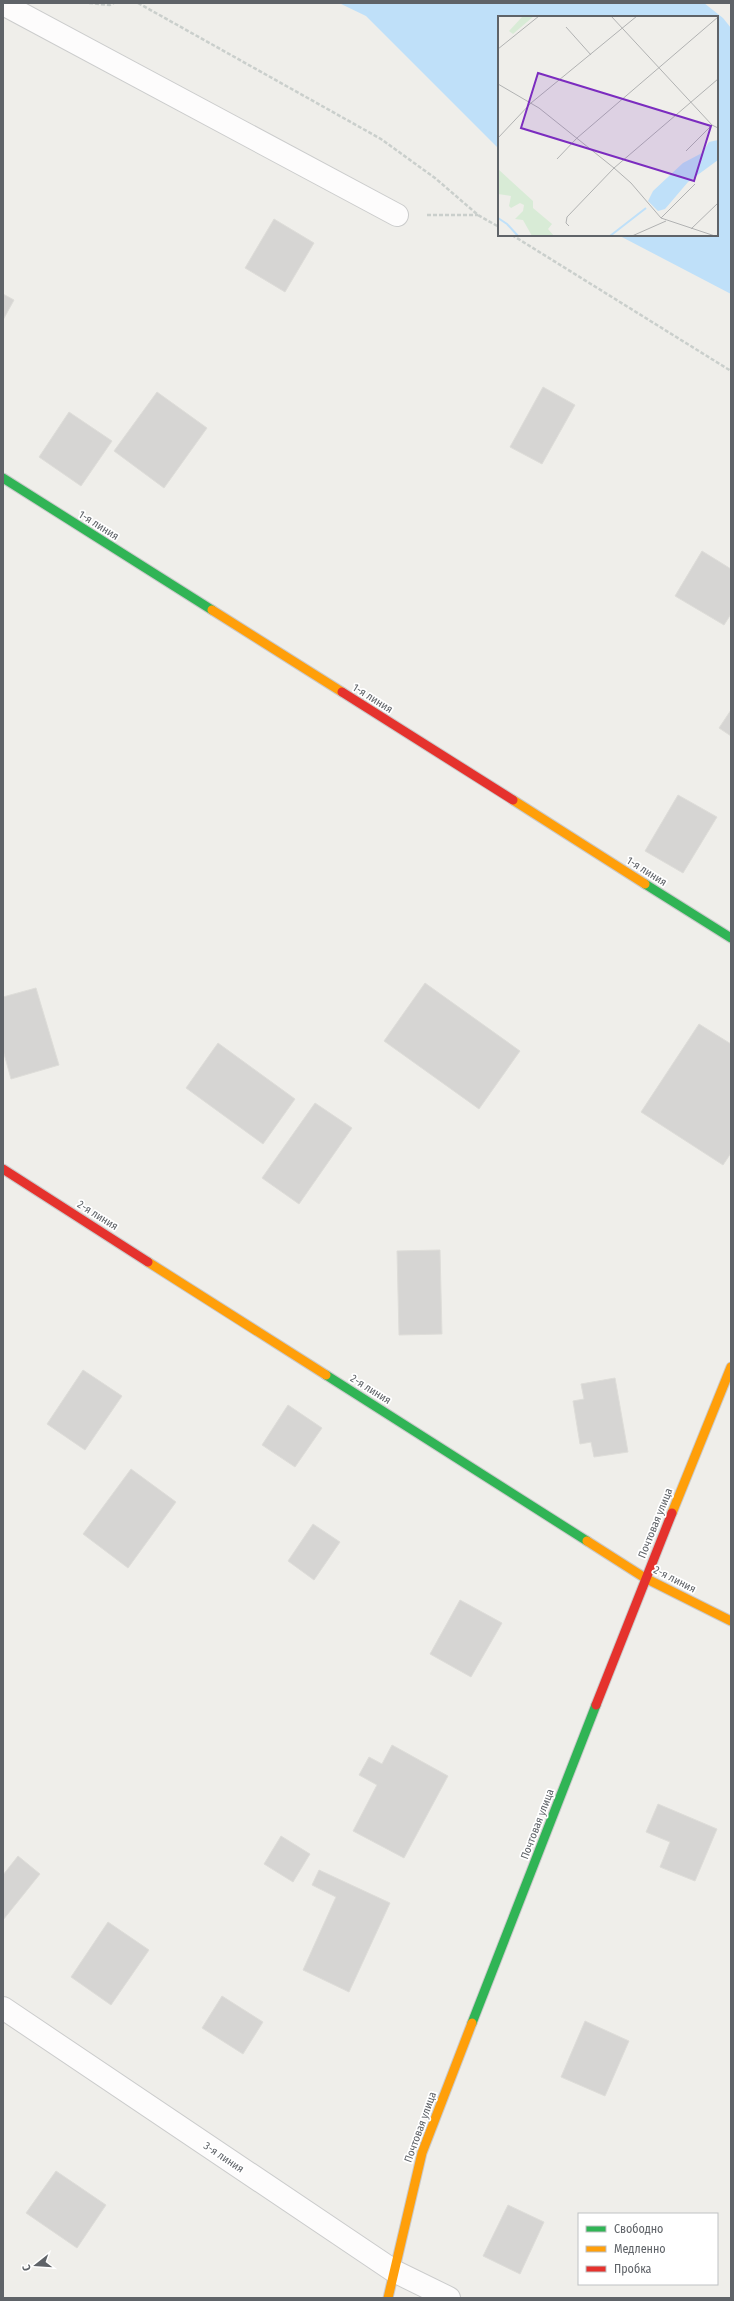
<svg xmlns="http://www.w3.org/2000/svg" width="734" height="2301" font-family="'Fira Sans Condensed',sans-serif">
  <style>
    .water { fill: #bfe0f9 }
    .building { fill: #d6d5d3; stroke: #deddd9 }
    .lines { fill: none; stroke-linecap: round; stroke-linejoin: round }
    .street-casing { stroke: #cbcccc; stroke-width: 24 }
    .fast-casing { stroke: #cacacb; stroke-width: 11 }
    .slow-casing { stroke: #cacacb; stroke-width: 11 }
    .jam-casing { stroke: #cacacb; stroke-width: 11 }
    .path { stroke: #cacfcc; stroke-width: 2.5; stroke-dasharray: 4 2; stroke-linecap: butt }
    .street { stroke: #fdfcfc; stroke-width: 22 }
    .fast { stroke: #30b455; stroke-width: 9 }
    .slow { stroke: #ff9f0a; stroke-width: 9 }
    .jam { stroke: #e5322d; stroke-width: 9 }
    .labels { text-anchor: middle; stroke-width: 3.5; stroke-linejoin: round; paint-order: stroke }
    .street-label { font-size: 11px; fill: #5f6368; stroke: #fff }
    .inset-river { fill: none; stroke: #bfe0f9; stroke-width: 2 }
    .inset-road { fill: none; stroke: #b1b2b2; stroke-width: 1 }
    .view { fill: #7b2cbf; fill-opacity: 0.15; stroke: #7b2cbf; stroke-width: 2 }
    .inset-edge { fill: none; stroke: #5f6368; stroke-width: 2 }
  </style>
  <rect width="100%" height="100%" fill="#efeeea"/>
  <path class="water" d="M 339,3 L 704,3 L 723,18 L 731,28 L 731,294 L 618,235 L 717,235 L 717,17 L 499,17 L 499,149 L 366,16 Z"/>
  <path class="building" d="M 274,219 L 314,243 L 285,292 L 245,268 Z
    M 3,294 L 14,300 L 3,320 Z
    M 543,387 L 575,405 L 542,464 L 510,447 Z
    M 157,392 L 207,428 L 164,488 L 114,451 Z
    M 69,412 L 112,441 L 81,486 L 39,457 Z
    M 702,551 L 731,569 L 731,614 L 724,625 L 675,596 Z
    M 731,710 L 731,736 L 719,728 Z
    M 678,795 L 717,817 L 683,873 L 645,851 Z
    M 425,983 L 520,1051 L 479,1109 L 384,1041 Z
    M 36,988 L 59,1065 L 11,1079 L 3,1050 L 3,997 Z
    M 699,1024 L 731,1044 L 731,1153 L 723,1165 L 641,1112 Z
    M 218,1043 L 295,1099 L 263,1144 L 186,1088 Z
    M 315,1103 L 352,1128 L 299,1204 L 262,1178 Z
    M 440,1250 L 442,1334 L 399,1335 L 397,1251 Z
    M 83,1370 L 122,1396 L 85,1450 L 47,1424 Z
    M 615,1378 L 628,1452 L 594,1457 L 591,1442 L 580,1444 L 573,1401 L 584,1399 L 581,1384 Z
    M 288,1405 L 322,1428 L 295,1467 L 262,1445 Z
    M 131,1469 L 176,1502 L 128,1568 L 83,1534 Z
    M 313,1524 L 340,1542 L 314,1580 L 288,1561 Z
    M 460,1600 L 502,1623 L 471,1677 L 430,1654 Z
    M 392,1745 L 448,1776 L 404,1858 L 353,1831 L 377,1785 L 359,1775 L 369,1757 L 382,1764 Z
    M 658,1804 L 717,1829 L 695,1881 L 660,1867 L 670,1842 L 646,1832 Z
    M 281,1836 L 310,1854 L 293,1882 L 264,1864 Z
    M 18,1856 L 40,1874 L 3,1920 L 3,1875 Z
    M 319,1870 L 390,1903 L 349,1992 L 303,1970 L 336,1897 L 312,1885 Z
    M 108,1922 L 149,1950 L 111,2005 L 71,1977 Z
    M 222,1996 L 263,2022 L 243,2054 L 202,2028 Z
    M 585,2021 L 629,2041 L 605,2096 L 561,2077 Z
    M 56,2171 L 106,2205 L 77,2248 L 26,2213 Z
    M 508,2205 L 544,2222 L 520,2274 L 483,2256 Z"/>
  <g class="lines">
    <defs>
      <path id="street" d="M 3,4 L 397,215
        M 3,2008 L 394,2271 L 449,2298"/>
      <path id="fast" d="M 3,478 L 212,610
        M 645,884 L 731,938
        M 326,1375 L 587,1541
        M 472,2023 L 596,1705"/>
      <path id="slow" d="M 212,610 L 342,692
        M 513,800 L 645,884
        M 148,1262 L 326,1375
        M 672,1513 L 731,1367
        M 587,1541 L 645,1578 L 731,1621
        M 388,2298 L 422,2153 L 472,2023"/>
      <path id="jam" d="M 342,692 L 513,800
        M 3,1169 L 148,1262
        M 596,1705 L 672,1513"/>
    </defs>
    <use href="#street" class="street-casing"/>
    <use href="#fast" class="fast-casing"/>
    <use href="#slow" class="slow-casing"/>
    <use href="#jam" class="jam-casing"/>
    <path class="path" d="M 89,3 L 110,5 L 114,3
      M 138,3 L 381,139 L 435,178 L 478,215 L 499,227
      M 427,215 L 478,215
      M 512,235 L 731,371"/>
    <use href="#street" class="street"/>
    <use href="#fast" class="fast"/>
    <use href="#slow" class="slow"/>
    <use href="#jam" class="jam"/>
  </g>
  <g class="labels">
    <g class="street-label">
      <text transform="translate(99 525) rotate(32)" y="4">1-я линия</text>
      <text transform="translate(373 698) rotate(32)" y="4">1-я линия</text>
      <text transform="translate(647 871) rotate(32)" y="4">1-я линия</text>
      <text transform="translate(98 1215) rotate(32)" y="4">2-я линия</text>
      <text transform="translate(371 1389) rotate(32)" y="4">2-я линия</text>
      <text transform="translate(655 1523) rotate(-68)" y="4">Почтовая улица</text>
      <text transform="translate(675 1579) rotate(27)" y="4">2-я линия</text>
      <text transform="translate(537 1824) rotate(-69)" y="4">Почтовая улица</text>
      <text transform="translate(420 2127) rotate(-70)" y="4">Почтовая улица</text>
      <text transform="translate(224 2157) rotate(34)" y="4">3-я линия</text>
    </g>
  </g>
  <g transform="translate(498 16)">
    <rect width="220" height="220" fill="#efeeea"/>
    <path d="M 25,0 L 36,0 L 15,18 L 11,15 Z" fill="#d8ebd6"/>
    <path d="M 0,153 L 35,185 L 35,192 L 54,208 L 50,213 L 56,220 L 34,220 L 25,204 L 17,203 L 25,195 L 26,189 L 22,187 L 13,192 L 11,190 L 13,180 L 0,178 Z" fill="#d8ebd6"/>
    <path d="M 220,124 L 220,144 L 190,166 L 167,193 L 160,195 L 150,185 L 155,175 L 185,147 L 204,137 L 211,126 Z" fill="#bfe0f9"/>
    <path class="inset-river" d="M 0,202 L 9,208 L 20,220M 112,220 L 148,192"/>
    <path class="inset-road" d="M 113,0 L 214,109 L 220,112M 68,11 L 93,39M 0,33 L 41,0M 0,68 L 41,92 L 116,152 L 133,167 L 163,202 L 217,220M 0,122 L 33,87 L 139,0M 188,135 L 214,109M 59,143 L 79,122 L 220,1M 163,202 L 197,168M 71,210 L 68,207 L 69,201 L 116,152 L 220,63M 193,213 L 220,187M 134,220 L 168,205"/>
    <path class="view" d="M 40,57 L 213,110 L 196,165 L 23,112 Z"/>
    <rect width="220" height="220" class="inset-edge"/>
  </g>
  <rect width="734" height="2301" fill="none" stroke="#5f6368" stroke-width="8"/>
  <rect x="578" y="2213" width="140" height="72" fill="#ffffff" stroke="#bfc1c3"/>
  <rect x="586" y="2226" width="20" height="6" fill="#30b455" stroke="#bfc1c3"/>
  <text x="614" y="2233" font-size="12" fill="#5f6368">Свободно</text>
  <rect x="586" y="2246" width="20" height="6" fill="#ff9f0a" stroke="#bfc1c3"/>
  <text x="614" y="2253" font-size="12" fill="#5f6368">Медленно</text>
  <rect x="586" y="2266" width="20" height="6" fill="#e5322d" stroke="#bfc1c3"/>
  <text x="614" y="2273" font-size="12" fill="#5f6368">Пробка</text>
  <g transform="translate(36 2265) rotate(253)" stroke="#ffffff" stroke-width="3" paint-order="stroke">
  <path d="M0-3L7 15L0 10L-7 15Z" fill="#5f6368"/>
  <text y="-6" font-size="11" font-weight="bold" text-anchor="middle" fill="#5f6368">С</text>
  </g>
</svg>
